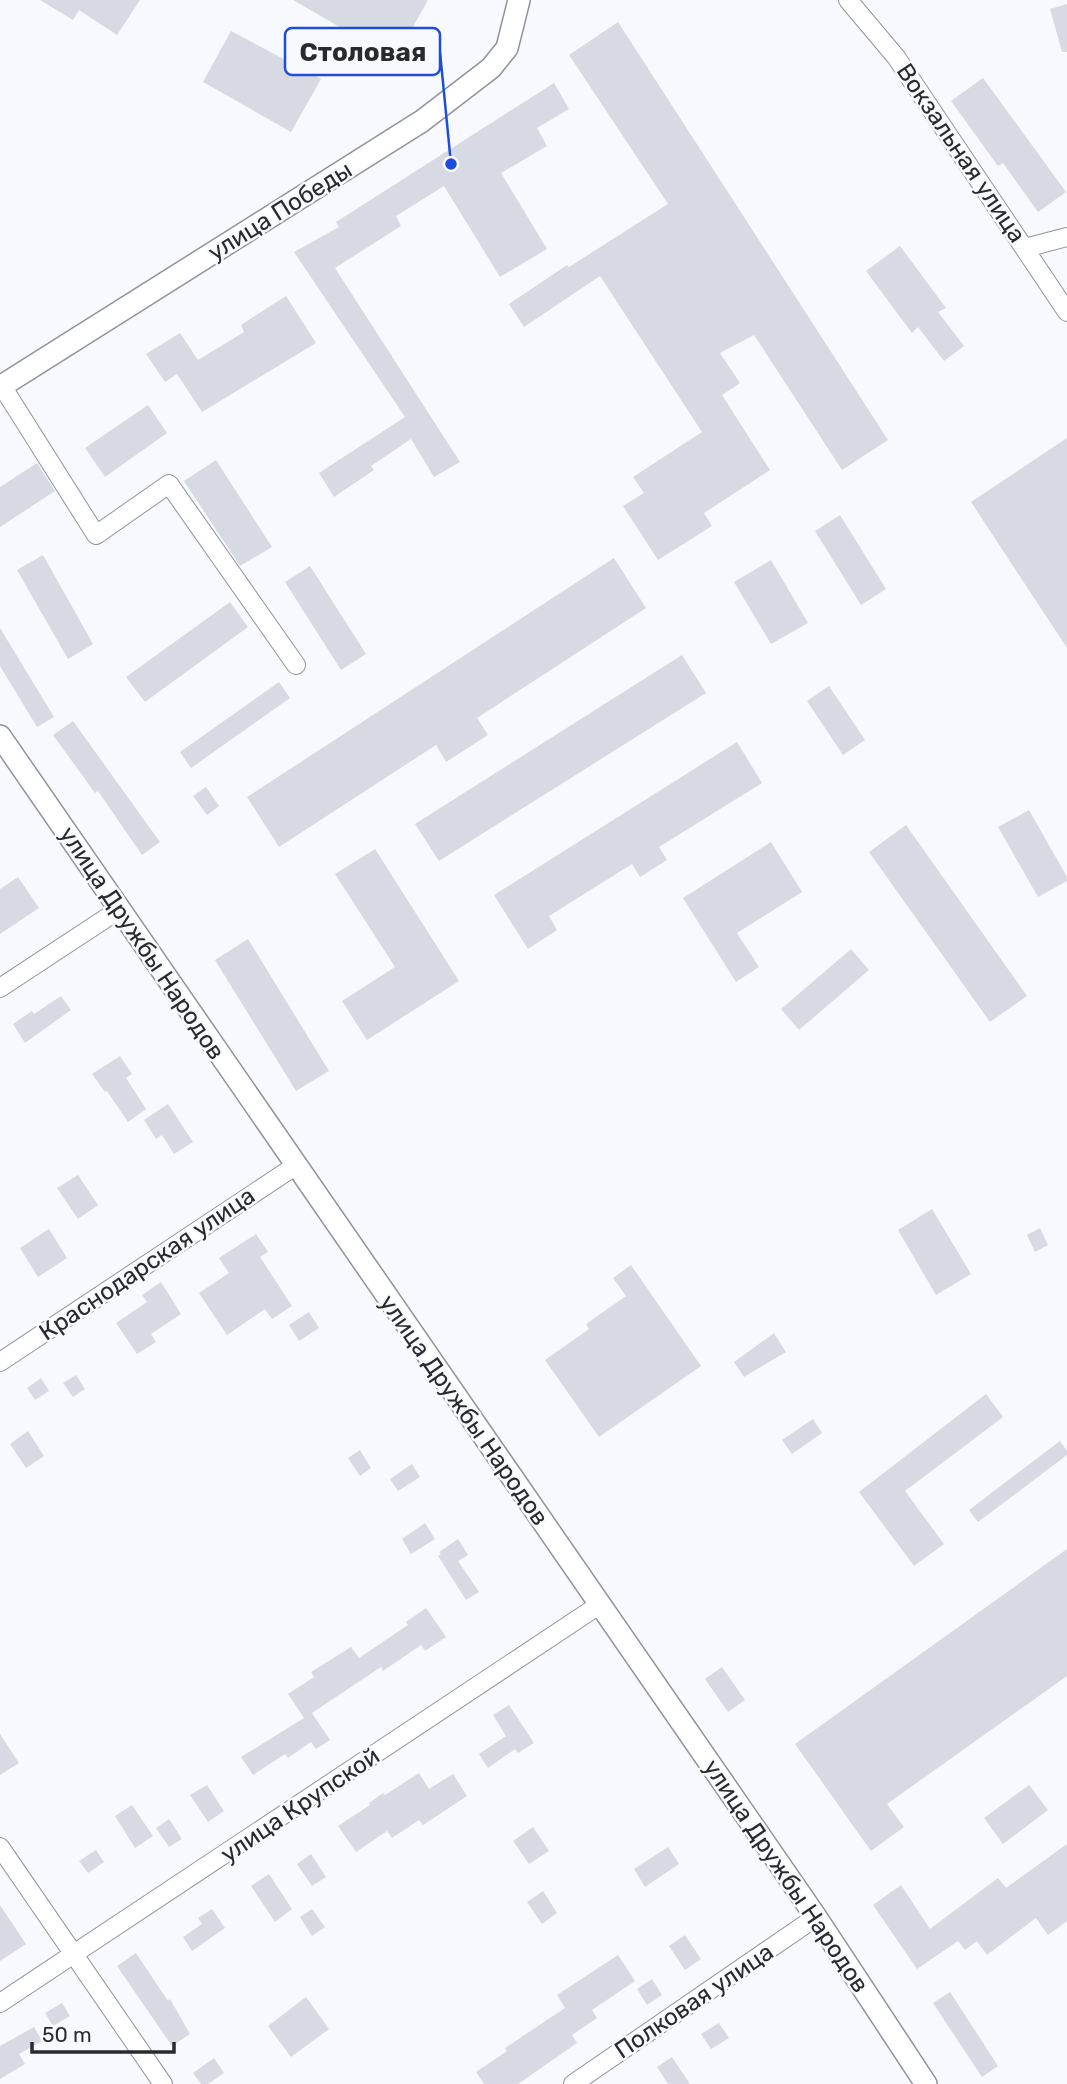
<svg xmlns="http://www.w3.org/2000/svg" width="1067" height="2084" font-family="Rubik,sans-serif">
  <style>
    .building { fill: #d7d9e3 }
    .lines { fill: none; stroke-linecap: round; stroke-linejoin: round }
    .minor-casing { stroke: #90939b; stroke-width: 20 }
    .tertiary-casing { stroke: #90939b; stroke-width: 24 }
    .minor { stroke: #fff; stroke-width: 18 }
    .tertiary { stroke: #fff; stroke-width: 21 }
    .labels { text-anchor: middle; stroke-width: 5; stroke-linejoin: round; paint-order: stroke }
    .street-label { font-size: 24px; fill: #292a2d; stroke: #f8f9ff }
    .leader { fill: none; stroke: #1d4ed8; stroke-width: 2.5 }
    .callout-dot { fill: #1d4ed8; stroke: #f8f9ff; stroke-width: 2.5 }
    .callout { fill: #f8f9ff; stroke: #1d4ed8; stroke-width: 2.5 }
    .callout-label { font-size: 26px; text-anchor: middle; font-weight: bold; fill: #292a2d }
  </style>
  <rect width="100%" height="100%" fill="#f8f9ff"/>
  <path class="building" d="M 40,0 L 140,0 L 117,35 L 79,10 L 73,20 Z
    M 293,0 L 428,0 L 395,59 Z
    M 1067,4 L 1067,52 L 1062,52 L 1050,9 Z
    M 618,22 L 888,440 L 842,470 L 754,335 L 720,353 L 740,383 L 722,395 L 770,470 L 704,513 L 712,526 L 658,560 L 623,506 L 644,493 L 633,477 L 702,432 L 600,276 L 524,327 L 509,304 L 567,265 L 569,267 L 668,204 L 569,55 Z
    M 231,31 L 321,79 L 291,132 L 203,82 Z
    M 983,78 L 1066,192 L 1038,212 L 1003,163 L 998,166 L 951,101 Z
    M 554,83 L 569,109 L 537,128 L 547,146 L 501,173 L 547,249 L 500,277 L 444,186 L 396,216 L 401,226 L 335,268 L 460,462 L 434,477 L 411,439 L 371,466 L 374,470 L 334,497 L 319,473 L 405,417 L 294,252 L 339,227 L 336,222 Z
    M 900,246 L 946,308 L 938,312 L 964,346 L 944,361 L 918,327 L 912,333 L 866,271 Z
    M 286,296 L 316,343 L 202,412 L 177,374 L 165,382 L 146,354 L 180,333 L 198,360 L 244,332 L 241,325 Z
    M 148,405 L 167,433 L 105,477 L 85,448 Z
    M 1067,438 L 1067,648 L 971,502 Z
    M 216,460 L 272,547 L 240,566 L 184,481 Z
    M 37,463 L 55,491 L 0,527 L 0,487 Z
    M 840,515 L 886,589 L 861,605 L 815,531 Z
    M 43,555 L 93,644 L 68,659 L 17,570 Z
    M 614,558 L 646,608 L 477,718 L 488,735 L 446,762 L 436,745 L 279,847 L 247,797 Z
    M 771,560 L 808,623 L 771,644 L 734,582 Z
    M 310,566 L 366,654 L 341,670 L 285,582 Z
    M 230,602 L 248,627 L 145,702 L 126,677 Z
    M 0,628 L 54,717 L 37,727 L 0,666 Z
    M 682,655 L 706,693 L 439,861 L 415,824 Z
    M 279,682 L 290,698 L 191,768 L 180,752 Z
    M 829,686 L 865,740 L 843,755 L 807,701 Z
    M 73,721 L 160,842 L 142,855 L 98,791 L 95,793 L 53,735 Z
    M 737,742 L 762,783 L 659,847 L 667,860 L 640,877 L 632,864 L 549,916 L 557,930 L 528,949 L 494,895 Z
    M 206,787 L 219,806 L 207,815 L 193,796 Z
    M 1029,810 L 1067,877 L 1067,881 L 1038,897 L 998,827 Z
    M 906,825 L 1027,996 L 990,1022 L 869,852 Z
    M 771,842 L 802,892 L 737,933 L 759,967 L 736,982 L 683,898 Z
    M 375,849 L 459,981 L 367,1040 L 342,1001 L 395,967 L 335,874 Z
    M 18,877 L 39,908 L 0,934 L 0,889 Z
    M 248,939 L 329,1071 L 296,1091 L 215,960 Z
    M 851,949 L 869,970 L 799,1030 L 781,1009 Z
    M 61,996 L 71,1010 L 25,1043 L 13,1024 L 32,1011 L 34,1014 Z
    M 120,1056 L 132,1074 L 126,1078 L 146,1109 L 128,1122 L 107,1091 L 105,1092 L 92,1074 Z
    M 168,1104 L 193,1142 L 174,1154 L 162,1135 L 156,1139 L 144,1120 Z
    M 78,1175 L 98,1205 L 78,1219 L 57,1188 Z
    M 932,1209 L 971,1274 L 936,1295 L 898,1230 Z
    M 1040,1228 L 1048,1245 L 1035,1252 L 1027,1235 Z
    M 49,1229 L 67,1258 L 38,1277 L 20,1248 Z
    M 256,1234 L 268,1252 L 260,1257 L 292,1306 L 272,1319 L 265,1309 L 227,1335 L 199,1293 L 229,1273 L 219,1258 Z
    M 631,1265 L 701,1366 L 599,1437 L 545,1360 L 589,1329 L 586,1324 L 626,1296 L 613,1278 Z
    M 161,1282 L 181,1314 L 151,1334 L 156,1342 L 137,1354 L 116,1323 L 147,1302 L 142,1295 Z
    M 309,1312 L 319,1328 L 299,1341 L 289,1325 Z
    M 774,1333 L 786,1352 L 744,1377 L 734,1362 Z
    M 76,1375 L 85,1389 L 73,1397 L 63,1383 Z
    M 41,1378 L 49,1391 L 35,1400 L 27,1388 Z
    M 986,1394 L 1003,1417 L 905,1491 L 944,1544 L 914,1566 L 859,1492 Z
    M 813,1419 L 822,1433 L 792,1454 L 782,1440 Z
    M 28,1431 L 44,1456 L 26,1468 L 10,1444 Z
    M 1060,1441 L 1067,1451 L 1067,1455 L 978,1522 L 969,1510 Z
    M 360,1450 L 371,1468 L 360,1476 L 348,1458 Z
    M 412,1464 L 420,1477 L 398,1491 L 390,1479 Z
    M 425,1523 L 435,1539 L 411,1554 L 402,1539 Z
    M 458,1539 L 468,1555 L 458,1561 L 479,1592 L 466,1600 L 438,1556 L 441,1554 L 439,1552 Z
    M 1067,1549 L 1067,1676 L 887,1804 L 904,1827 L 871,1851 L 795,1744 Z
    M 426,1608 L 446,1637 L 425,1651 L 421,1645 L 383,1671 L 381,1667 L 312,1713 L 330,1740 L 316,1749 L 311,1742 L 288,1758 L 285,1754 L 253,1775 L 241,1757 L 304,1718 L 288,1694 L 314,1677 L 311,1672 L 351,1647 L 359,1658 L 408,1625 L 406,1622 Z
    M 722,1667 L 745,1700 L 728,1712 L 705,1679 Z
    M 509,1705 L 534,1743 L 518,1753 L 515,1749 L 488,1768 L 479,1754 L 506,1736 L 493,1715 Z
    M 0,1734 L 19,1763 L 0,1775 Z
    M 419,1773 L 429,1789 L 453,1774 L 467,1796 L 423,1825 L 419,1820 L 392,1838 L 387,1831 L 356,1852 L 338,1826 L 370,1805 L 369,1803 L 383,1793 L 385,1795 Z
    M 207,1785 L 224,1811 L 208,1822 L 190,1795 Z
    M 1029,1785 L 1048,1810 L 1003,1844 L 984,1818 Z
    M 132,1805 L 153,1836 L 135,1848 L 115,1816 Z
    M 169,1819 L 182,1839 L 169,1847 L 156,1828 Z
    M 533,1827 L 549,1851 L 529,1864 L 513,1841 Z
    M 1067,1844 L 1067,1921 L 1048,1935 L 1036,1918 L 987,1955 L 977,1941 L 965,1950 L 958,1941 L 917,1969 L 873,1905 L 901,1885 L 930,1929 L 998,1878 L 1006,1888 Z
    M 668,1847 L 679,1864 L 645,1887 L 634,1869 Z
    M 96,1850 L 104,1862 L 88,1873 L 79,1861 Z
    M 311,1854 L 326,1877 L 312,1886 L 297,1864 Z
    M 269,1874 L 292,1909 L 275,1922 L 251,1886 Z
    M 543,1891 L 557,1913 L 542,1924 L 527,1902 Z
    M 0,1905 L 26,1944 L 0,1961 Z
    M 212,1909 L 225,1928 L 192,1951 L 183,1937 L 202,1924 L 198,1918 Z
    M 312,1909 L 325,1927 L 312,1936 L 300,1917 Z
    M 685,1935 L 701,1959 L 685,1970 L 669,1946 Z
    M 136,1953 L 168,2001 L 170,1999 L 190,2034 L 172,2046 L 117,1966 Z
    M 618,1955 L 635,1981 L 592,2010 L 597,2018 L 572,2035 L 577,2043 L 518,2084 L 484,2084 L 476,2072 L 507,2051 L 505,2048 L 565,2008 L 557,1995 Z
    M 652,1979 L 662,1995 L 647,2005 L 637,1989 Z
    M 950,1992 L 998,2066 L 982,2077 L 933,2003 Z
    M 306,1997 L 329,2029 L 291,2057 L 268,2026 Z
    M 62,2003 L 70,2016 L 53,2026 L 45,2013 Z
    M 719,2023 L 729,2038 L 711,2049 L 701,2034 Z
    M 34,2027 L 42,2041 L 19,2054 L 25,2064 L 0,2079 L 0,2046 Z
    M 672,2057 L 690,2084 L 668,2084 L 657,2067 Z
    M 214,2058 L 224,2073 L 208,2084 L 201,2084 L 193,2073 Z"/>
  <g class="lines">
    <defs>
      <path id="minor" d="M 848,0 L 896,57 L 1067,312
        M 1025,248 L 1067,237
        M 2,386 L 96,535 L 169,484 L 296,665
        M 0,988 L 120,909
        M 0,1362 L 295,1166
        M 0,1847 L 163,2084
        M 0,2003 L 599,1605
        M 573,2084 L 816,1917"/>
      <path id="tertiary" d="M 0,387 L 422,121 L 491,68 L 507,48 L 519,0
        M 0,736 L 816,1917 L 926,2084"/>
    </defs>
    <use href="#minor" class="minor-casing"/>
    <use href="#tertiary" class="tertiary-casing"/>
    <use href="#minor" class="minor"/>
    <use href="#tertiary" class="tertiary"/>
  </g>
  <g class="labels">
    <g class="street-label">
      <text transform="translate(961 153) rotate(56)" y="8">Вокзальная улица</text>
      <text transform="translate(280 211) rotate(-32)" y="8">улица Победы</text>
      <text transform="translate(142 943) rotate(56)" y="8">улица Дружбы Народов</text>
      <text transform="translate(147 1264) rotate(-34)" y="8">Краснодарская улица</text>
      <text transform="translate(464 1410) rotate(55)" y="8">улица Дружбы Народов</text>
      <text transform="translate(300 1805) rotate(-34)" y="8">улица Крупской</text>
      <text transform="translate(786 1876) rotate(56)" y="8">улица Дружбы Народов</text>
      <text transform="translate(694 2001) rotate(-34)" y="8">Полковая улица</text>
    </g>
  </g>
  <path class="leader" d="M451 164L440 52"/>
  <circle class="callout-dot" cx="451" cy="164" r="7"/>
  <rect class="callout" x="285" y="28" width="155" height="47" rx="7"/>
  <g class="callout-label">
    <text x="363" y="61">Столовая</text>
  </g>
  <path d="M32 2042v10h142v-10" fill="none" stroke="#292a2d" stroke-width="3.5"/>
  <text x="42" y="2042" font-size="21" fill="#292a2d" stroke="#f8f9ff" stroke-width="5" paint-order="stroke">50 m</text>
</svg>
